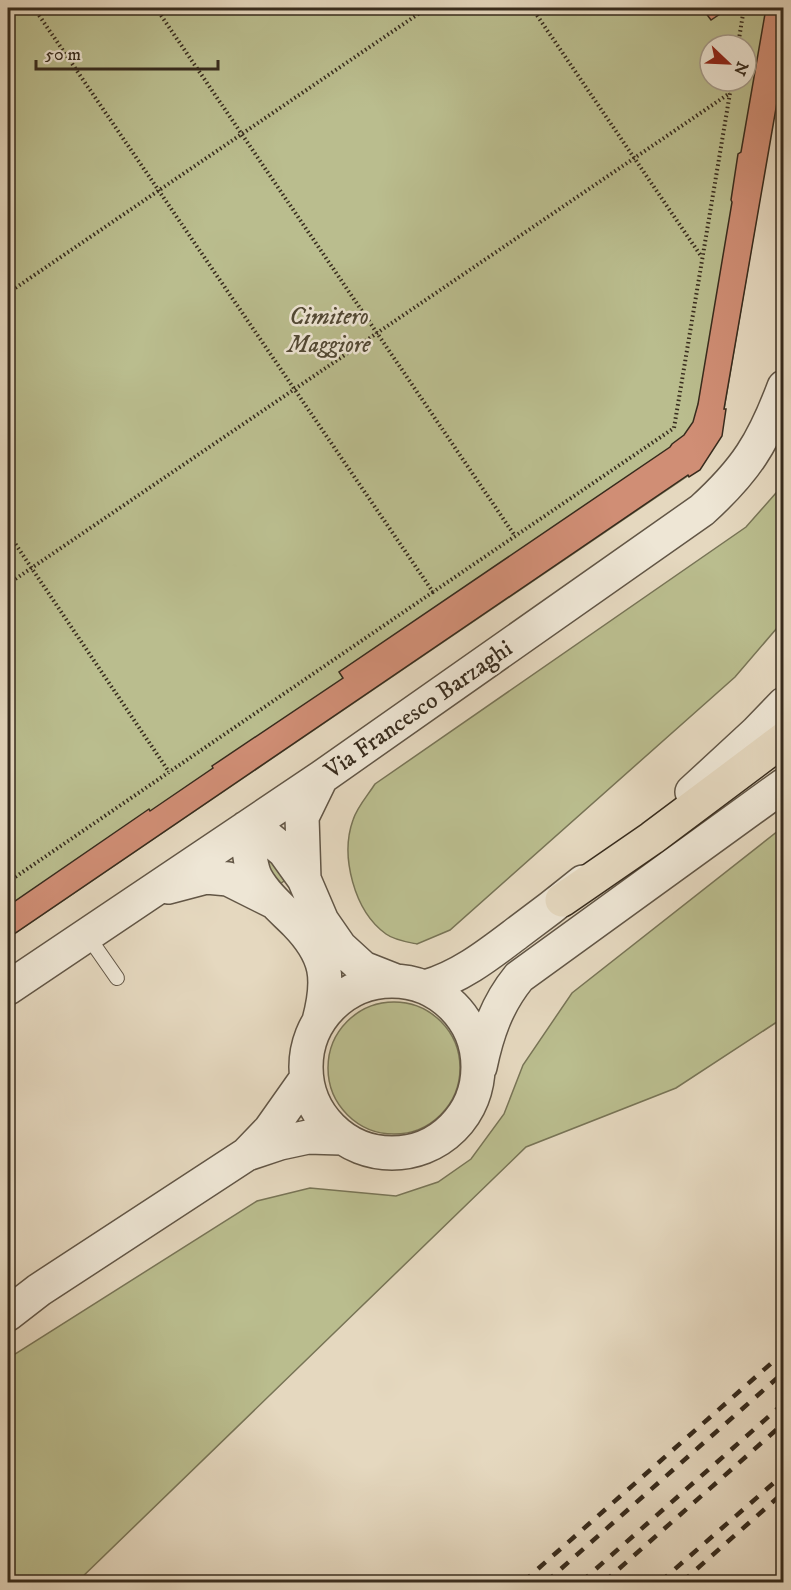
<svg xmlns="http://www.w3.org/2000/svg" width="791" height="1590" font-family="'IM FELL DW Pica',serif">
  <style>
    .green { fill: #babd8e; stroke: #787456; stroke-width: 1.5; fill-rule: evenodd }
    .building { fill: #d08e75; stroke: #372b1d; stroke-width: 1.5 }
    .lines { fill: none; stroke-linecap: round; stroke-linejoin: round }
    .service-casing { stroke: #625646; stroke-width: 16 }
    .tertiary-casing { stroke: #625646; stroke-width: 36 }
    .trunk-casing { stroke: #372b1d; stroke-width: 36 }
    .path { stroke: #372b1d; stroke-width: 4; stroke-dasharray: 1.5 3; stroke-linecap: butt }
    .service { stroke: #eee6d5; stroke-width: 14 }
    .tertiary { stroke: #eee6d5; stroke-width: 33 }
    .trunk { stroke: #e5d8bf; stroke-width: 33 }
    .rail { stroke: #372b1d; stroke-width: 4.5; stroke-dasharray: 10 10; stroke-linecap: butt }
    .labels { text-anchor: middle; stroke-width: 5; stroke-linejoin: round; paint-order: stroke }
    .park-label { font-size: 24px; font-style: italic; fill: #514834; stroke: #eee6d5 }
    .street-label { font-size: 24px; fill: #372b1d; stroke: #eee6d5 }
  </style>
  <rect width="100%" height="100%" fill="#e5d8bf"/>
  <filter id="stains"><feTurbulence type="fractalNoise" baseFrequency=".00333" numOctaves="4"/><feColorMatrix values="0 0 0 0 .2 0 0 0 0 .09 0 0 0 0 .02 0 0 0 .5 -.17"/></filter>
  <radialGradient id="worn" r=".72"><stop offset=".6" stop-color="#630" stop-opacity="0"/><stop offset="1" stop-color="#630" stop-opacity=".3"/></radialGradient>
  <path class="green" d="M 8,8 L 783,8 L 783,62 L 724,409 L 689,475 L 8,938 ZM 710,45 L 746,45 L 746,81 L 710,81 Z
    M 783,485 L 783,621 L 735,677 L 450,930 L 417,944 C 407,942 394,940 386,934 C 354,911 340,856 353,820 C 357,807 368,795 375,784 L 746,527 Z
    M 783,827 L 783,1018 L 676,1088 L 526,1147 L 77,1582 L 8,1582 L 8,1361 L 15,1354 L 257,1201 L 310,1188 L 396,1196 L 438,1182 L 471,1159 L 504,1114 L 523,1065 L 572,993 Z
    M 265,857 L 274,859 L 291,876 L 273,889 Z
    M328 1068a66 66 0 1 1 132 0a66 66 0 1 1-132 0Z"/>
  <path class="building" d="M 702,8 L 729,8 L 711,20 Z
    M 766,8 L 784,8 L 784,62 L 724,409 L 726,409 L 722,436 L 700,470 L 689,477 L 688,475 L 8,938 L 8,906 L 149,809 L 150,811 L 213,768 L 212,766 L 343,678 L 339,672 L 670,447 L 672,444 L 684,435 L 693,422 L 698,404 L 732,202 L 731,200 L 738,154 L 741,152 Z"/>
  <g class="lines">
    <defs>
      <path id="service" d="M 87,935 L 117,978"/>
      <path id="tertiary" d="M 692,792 L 756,733 L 784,704
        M 246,828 L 267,837 L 284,851 L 304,879 L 322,921 L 340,947 L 363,968 L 396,981
        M 246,828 C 249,843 249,865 256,878 C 266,896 282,909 296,923 C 328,956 330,979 319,1021
        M 304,879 L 302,817 L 321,778
        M 168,887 L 206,877 L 228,879 L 272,901
        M306 1067a86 86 0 1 1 172 0a86 86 0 1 1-172 0Z
        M 425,987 C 460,977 488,955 517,933 C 539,917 561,900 583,882
        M 8,988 L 322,777 L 702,510 C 746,470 763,443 784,387
        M 480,1067 C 487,1033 497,1004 519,977 L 784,785
        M 247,1154 L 280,1143 L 308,1137 L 341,1138
        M 8,1314 L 39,1290 L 247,1154 L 270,1130 L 306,1079"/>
      <path id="trunk" d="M 562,900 L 652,838 L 784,739"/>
    </defs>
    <use href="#service" class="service-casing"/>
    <use href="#tertiary" class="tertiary-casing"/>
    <use href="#trunk" class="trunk-casing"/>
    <path class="path" d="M 34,8 L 433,592 L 674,428 L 732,81
      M 156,8 L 515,536
      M 532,8 L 701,256
      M 738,45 L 744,8
      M 8,293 L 427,8
      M 8,533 L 169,772
      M 8,584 L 730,93
      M 8,882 L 433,592"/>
    <use href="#service" class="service"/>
    <use href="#tertiary" class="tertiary"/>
    <use href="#trunk" class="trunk"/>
    <path class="rail" d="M 523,1582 L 784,1352
      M 546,1582 L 784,1372
      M 581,1582 L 784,1403
      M 604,1582 L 784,1423
      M 660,1582 L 784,1474
      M 682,1582 L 784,1492"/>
  </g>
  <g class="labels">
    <g class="park-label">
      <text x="329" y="324">Cimitero<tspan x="329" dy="28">Maggiore</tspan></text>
    </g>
    <g class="street-label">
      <text transform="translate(418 709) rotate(-35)" y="8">Via Francesco Barzaghi</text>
    </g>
  </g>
  <rect width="791" height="1590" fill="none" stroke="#e5d8bf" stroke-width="30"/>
  <rect x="9" y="9" width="773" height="1572" fill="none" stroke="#372b1d" stroke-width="3"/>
  <rect x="15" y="15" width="761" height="1560" fill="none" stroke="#372b1d" stroke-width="1.5"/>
  <g transform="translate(728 63) rotate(113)"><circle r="28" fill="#eee6d5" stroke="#a59b8b" stroke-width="1.5"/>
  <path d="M0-4.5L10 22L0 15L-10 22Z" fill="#8f2418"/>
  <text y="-9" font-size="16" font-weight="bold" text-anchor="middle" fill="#372b1d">N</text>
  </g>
  <path d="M36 60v9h182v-9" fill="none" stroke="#372b1d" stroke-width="3"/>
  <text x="45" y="60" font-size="18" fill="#372b1d" stroke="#eee6d5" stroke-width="4.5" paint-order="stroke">50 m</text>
  <rect width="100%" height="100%" filter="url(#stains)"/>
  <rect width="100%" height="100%" fill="url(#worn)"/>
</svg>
